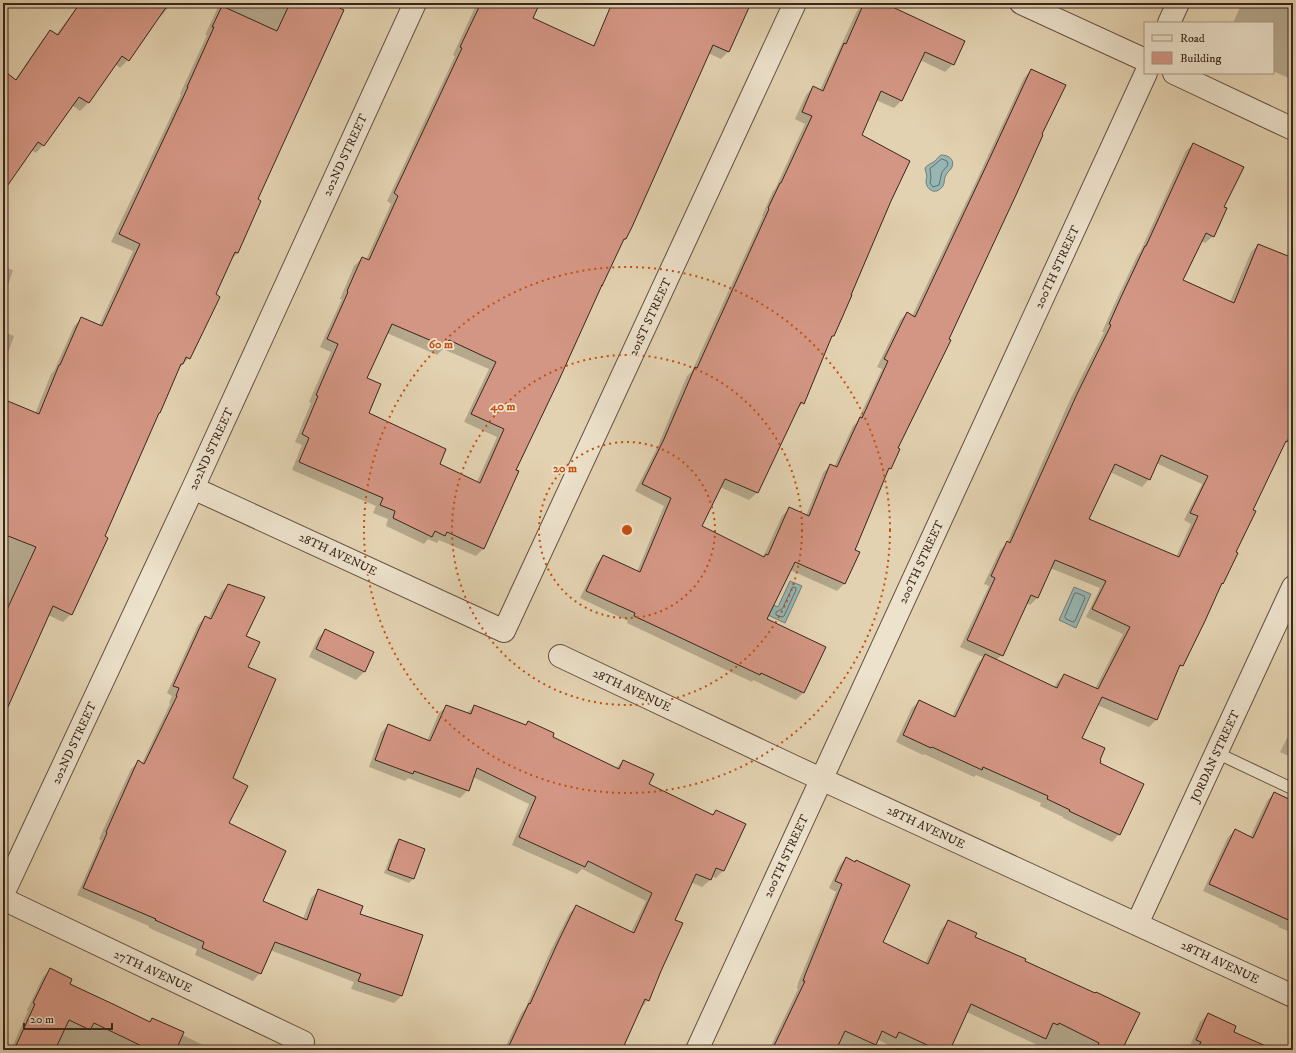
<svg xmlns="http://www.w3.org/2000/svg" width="1296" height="1053" font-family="'IM FELL DW Pica',serif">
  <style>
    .water { fill: #96b6b3; stroke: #717c77 }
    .shadow { fill: #0003; fill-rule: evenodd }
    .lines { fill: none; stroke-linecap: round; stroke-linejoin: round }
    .shore { stroke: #686e68; stroke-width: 1 }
    .building { fill: #d49684; stroke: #39261d; fill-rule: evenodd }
    .service-casing { stroke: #645142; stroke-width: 13 }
    .minor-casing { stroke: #645142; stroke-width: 24 }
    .service { stroke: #ede2cc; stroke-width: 11 }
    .minor { stroke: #ede2cc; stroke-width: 22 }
    .ring { fill: none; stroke: #c54f0f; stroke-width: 2; stroke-dasharray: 2 4 }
    .labels { text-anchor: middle; stroke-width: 3.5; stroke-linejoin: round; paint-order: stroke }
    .street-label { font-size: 12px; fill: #39261d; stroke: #ede2cc }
    .centre { fill: #c54f0f; stroke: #ede2cc; stroke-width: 2 }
    .ring-label { font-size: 12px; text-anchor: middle; font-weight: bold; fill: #c54f0f; stroke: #ede2cc; stroke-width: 3.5; stroke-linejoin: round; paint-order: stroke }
  </style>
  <rect width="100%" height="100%" fill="#e3d2b1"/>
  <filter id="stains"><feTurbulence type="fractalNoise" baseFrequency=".005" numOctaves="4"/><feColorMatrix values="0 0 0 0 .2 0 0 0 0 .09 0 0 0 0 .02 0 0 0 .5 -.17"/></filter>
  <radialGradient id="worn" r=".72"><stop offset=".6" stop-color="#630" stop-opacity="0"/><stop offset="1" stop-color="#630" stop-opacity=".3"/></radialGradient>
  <path class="water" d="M 941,155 C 948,155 955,159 952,167 C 951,170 947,172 946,175 C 943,180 946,185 940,189 C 932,196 923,185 927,177 L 925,168 C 928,164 931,164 935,161 C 937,159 938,157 941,155 Z
    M 790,581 L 802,586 L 785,623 L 768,615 L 773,605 L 778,607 Z
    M 1074,587 L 1091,594 L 1076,628 L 1059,620 Z"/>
  <path class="shadow" d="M 80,3 L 172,3 L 164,13 L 156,21 L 128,60 L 120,68 L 115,64 L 88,103 L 80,111 L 72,105 L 43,145 L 36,153 L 31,150 L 3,189 L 3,77 L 15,80 L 43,39 L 51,31 L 56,35 Z
    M 220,3 L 345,3 L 257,200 L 238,253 L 229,261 L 189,358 L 181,366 L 180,366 L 160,412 L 157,415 L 71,614 L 63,622 L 48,615 L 3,707 L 3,400 L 35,414 L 51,374 L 54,371 L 74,326 L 82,318 L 99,326 L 133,251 L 111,242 L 181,95 L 180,94 L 207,35 L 205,35 Z
    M 477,3 L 539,3 L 532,18 L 592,46 L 596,42 L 618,3 L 750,3 L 729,51 L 721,59 L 708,53 L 625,239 L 621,243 L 515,471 L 484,548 L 476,556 L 439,540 L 437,543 L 428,539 L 424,544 L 386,526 L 388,519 L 373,513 L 376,506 L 292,470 L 302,445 L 295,442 L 311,403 L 309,402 L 331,352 L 320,347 L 342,299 L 340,299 L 354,266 L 362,258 L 366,260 L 391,204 L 387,201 L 455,56 L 453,55 ZM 387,333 L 437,355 L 443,349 L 489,369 L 464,422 L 497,437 L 477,482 L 439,464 L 367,413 L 366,379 Z
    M 882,3 L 953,64 L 945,72 L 920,60 L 902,100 L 894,108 L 876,100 L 861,135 L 890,200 L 803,403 L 796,410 L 757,493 L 749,500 L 720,487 L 701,527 L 763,557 L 782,516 L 790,508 L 806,516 L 823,473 L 830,465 L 834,467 L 853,426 L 857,422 L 882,369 L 877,367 L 900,320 L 907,313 L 912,316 L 981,171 L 1024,78 L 1031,70 L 890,468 L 885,473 L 854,550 L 858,552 L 844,584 L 837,591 L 790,570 L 765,619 L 804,692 L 796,700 L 753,680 L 752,682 L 627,623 L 628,621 L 580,598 L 596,564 L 603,556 L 637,572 L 664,506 L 635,491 L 657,448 L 687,376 L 692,371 L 763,216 L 762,216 L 773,191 L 775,189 L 805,124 L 795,119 L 806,95 L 813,87 L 820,90 L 857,11 L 865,4 Z
    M 1242,3 L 1293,3 L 1293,33 L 1289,43 L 1293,45 L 1293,80 L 1273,71 L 1273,23 L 1233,23 Z
    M 1193,144 L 1223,207 L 1213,236 L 1205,243 L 1201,241 L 1182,281 L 1230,302 L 1251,252 L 1258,245 L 1293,259 L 1293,425 L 1252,510 L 1222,583 L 1219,586 L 1182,665 L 1177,670 L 1156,720 L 1149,727 L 1097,705 L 1080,738 L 1098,761 L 1119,834 L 1112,842 L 1063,818 L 1063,817 L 1040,806 L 1041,803 L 976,775 L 974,777 L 924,754 L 923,755 L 896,742 L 912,708 L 919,701 L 952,717 L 978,663 L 983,657 L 960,647 L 989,586 L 984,584 L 1000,550 L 1007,543 L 1069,402 L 1104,332 L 1102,332 L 1114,305 L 1138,254 L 1140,252 L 1186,151 ZM 1156,463 L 1202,484 L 1184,520 L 1191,524 L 1176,557 L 1088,520 L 1110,472 L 1142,487 L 1149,479 ZM 1050,568 L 1100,588 L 1086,617 L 1123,634 L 1095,689 L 1065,675 L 1057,682 L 1054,688 L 996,660 L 1002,655 L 1026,603 L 1030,605 L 1037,598 Z
    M 3,267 L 13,270 L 3,301 Z
    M 3,332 L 14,336 L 3,367 Z
    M 229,585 L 245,636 L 247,668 L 232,779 L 228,824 L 262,901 L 303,919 L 311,898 L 319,890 L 359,914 L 422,935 L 401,996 L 394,1003 L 351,989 L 354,982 L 270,950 L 260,973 L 253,981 L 195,955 L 197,949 L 149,928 L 149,926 L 77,895 L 93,859 L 101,840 L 99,839 L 131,769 L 138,762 L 142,763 L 170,704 L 169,703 L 172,696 L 167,693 L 198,625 L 205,617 L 208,619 L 221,592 Z
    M 326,630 L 373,652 L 364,672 L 356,680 L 309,657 L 318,638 Z
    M 447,706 L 467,713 L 474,706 L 525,726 L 528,722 L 551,738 L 616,768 L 623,761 L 648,785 L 712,815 L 716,811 L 724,870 L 716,878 L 712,876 L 710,880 L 702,887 L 691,882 L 674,920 L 648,1000 L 641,1008 L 621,1050 L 504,1050 L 522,1012 L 525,1009 L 551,950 L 569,914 L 576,906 L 631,932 L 646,901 L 582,869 L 577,874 L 512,845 L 529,804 L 473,777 L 468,790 L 460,798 L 408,778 L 405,781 L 369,767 L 381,733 L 388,725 L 427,741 L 439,713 Z
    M 1293,726 L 1293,758 L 1280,752 Z
    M 1274,793 L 1293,802 L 1293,933 L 1278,927 L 1279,926 L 1203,891 L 1228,837 L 1235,830 L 1250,837 L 1267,801 Z
    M 399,840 L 424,850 L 413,879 L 409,883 L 384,873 L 395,844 Z
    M 846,858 L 881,943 L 925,964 L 941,929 L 948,922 L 974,937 L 1023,962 L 1121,1050 L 1048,1050 L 967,1012 L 949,1050 L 898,1050 L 877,1039 L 873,1050 L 769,1050 L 798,989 L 797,988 L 798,983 L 836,892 L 829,888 L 839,866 Z
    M 50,970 L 69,984 L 149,1022 L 152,1020 L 182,1035 L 214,1050 L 11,1050 L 28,1011 L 27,1010 L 43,977 Z
    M 1208,1014 L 1232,1032 L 1265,1050 L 1194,1050 L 1189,1048 L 1200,1022 Z"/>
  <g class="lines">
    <path class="shore" d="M 942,159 L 947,161 L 948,165 L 942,172 L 939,185 L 933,187 L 930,183 L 931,177 L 930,169 Z
      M 793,587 L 796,588 L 796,590 L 784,616 L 782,617 L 776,615 L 776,612 L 782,609 Z
      M 1075,593 L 1077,593 L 1084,596 L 1085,598 L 1075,621 L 1073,622 L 1066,619 L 1065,617 Z"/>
  </g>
  <path class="building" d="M 80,3 L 169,3 L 129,61 L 122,56 L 89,103 L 79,97 L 44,146 L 38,142 L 3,192 L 3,70 L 16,80 L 50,30 L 58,35 Z
    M 290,3 L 329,3 L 344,10 L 258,199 L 261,201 L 238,253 L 235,252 L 216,294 L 220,297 L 190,359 L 186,357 L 183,364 L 181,364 L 160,413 L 159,413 L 105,536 L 108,538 L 72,615 L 53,606 L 3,718 L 3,618 L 36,547 L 3,534 L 3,399 L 39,414 L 59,365 L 60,365 L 81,317 L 102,326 L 140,244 L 119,234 L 188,87 L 187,87 L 214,27 L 212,27 L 222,6 L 277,31 Z
    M 481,3 L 540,3 L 533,18 L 594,46 L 612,3 L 751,3 L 729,52 L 713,45 L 632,227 L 626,239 L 624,239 L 602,286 L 602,285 L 559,380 L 516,470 L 519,471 L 484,549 L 447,532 L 445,536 L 435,531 L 432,537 L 393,518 L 395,511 L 380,505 L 383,498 L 299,462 L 309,438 L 302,434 L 318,396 L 316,395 L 338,344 L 327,339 L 348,292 L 347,291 L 362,257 L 369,260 L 398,196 L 394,193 L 462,48 L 460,47 ZM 392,324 L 446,347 L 449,340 L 496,362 L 471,414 L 504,429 L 480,483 L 440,464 L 446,449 L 369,413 L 381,384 L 367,378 Z
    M 864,3 L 884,3 L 965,41 L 954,65 L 925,52 L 902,101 L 881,91 L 862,135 L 910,161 L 891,201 L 851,295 L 852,295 L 834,336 L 832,336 L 804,404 L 801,402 L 758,493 L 725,479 L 702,526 L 764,557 L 766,554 L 768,555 L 789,507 L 809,516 L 830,464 L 837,467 L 860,417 L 862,418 L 888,361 L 884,359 L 907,312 L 915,317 L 988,162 L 1031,69 L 1066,85 L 1042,134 L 1043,135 L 1016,195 L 949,339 L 951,340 L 898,448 L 900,449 L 891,469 L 889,468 L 855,550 L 860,552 L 845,584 L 795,562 L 767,619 L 826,647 L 804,693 L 761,673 L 760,675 L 634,616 L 635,613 L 586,591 L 603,555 L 640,572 L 671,498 L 642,484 L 664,439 L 695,367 L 697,368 L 769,209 L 768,208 L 780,183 L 781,183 L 812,116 L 802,112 L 813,86 L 823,91 L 844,43 L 846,44 Z
    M 1193,143 L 1244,167 L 1224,207 L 1227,208 L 1214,237 L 1206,233 L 1183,280 L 1234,303 L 1258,244 L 1293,258 L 1293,429 L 1287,442 L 1286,441 L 1253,510 L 1256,511 L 1236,552 L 1238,553 L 1223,584 L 1222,583 L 1205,621 L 1183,666 L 1180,665 L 1157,720 L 1102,697 L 1082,738 L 1105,748 L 1100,760 L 1101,761 L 1100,763 L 1144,784 L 1120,835 L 1069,811 L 1070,810 L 1047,799 L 1048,796 L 983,767 L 982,770 L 932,747 L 931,748 L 903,735 L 919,700 L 955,717 L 985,654 L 1057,688 L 1064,674 L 1098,689 L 1130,627 L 1092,609 L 1106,581 L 1055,560 L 1038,598 L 1031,595 L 1003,656 L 967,640 L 995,578 L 991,576 L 1007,541 L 1010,543 L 1077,394 L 1111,325 L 1109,324 L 1121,297 L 1145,246 L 1146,246 ZM 1161,455 L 1208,476 L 1190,513 L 1198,516 L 1179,557 L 1089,519 L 1115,464 L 1150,480 Z
    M 228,584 L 265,597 L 246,636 L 260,642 L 248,667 L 276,679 L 233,778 L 248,786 L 229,823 L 286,851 L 263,901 L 307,920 L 318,889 L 363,906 L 360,914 L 423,935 L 402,996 L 358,981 L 361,974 L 275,942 L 261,974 L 202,948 L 204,942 L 155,920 L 156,919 L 83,888 L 107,833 L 106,832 L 138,760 L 144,764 L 177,696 L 176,696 L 179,688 L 173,686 L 205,616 L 211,619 Z
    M 325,629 L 374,652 L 365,672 L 316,649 Z
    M 446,705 L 471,714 L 474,705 L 526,725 L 528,721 L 554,733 L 553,737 L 619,769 L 623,760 L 654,774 L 649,784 L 713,815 L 716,810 L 746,824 L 724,871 L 716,868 L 711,880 L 696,874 L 675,920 L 683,923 L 661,971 L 649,1001 L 645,999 L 622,1050 L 507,1050 L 529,1003 L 530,1004 L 558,942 L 576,905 L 634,933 L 652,893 L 588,861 L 585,867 L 519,837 L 536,797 L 477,768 L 469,791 L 414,771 L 413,774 L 375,760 L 388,724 L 430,741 Z
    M 1274,792 L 1293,801 L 1293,922 L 1209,884 L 1235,829 L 1253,838 Z
    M 399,839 L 425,849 L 414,879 L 388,870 Z
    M 846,857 L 855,862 L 856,860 L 910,885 L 883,942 L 928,964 L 948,920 L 977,933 L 975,937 L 1026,959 L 1025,961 L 1095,993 L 1096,992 L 1140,1013 L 1122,1050 L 1096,1050 L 1099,1043 L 1059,1023 L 1058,1025 L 1053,1023 L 1046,1039 L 971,1004 L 950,1050 L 938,1050 L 899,1032 L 896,1038 L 882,1031 L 876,1045 L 845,1031 L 836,1050 L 772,1050 L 805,981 L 803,981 L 805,975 L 842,884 L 835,881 Z
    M 50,968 L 72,979 L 70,984 L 115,1005 L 150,1022 L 152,1018 L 184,1032 L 176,1050 L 150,1050 L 94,1023 L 90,1030 L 69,1020 L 55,1050 L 14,1050 L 35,1004 L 33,1003 Z
    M 1208,1013 L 1236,1026 L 1234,1032 L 1275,1050 L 1197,1050 L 1201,1042 L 1196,1040 Z"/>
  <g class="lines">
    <defs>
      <path id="service" d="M 1217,753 L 1293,789"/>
      <path id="minor" d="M 1021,3 L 1145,60
        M 1169,23 L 1178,3
        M 1174,73 L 1293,129
        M 193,488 L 504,631 L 795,3
        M 560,656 L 795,767 L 1293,996
        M 3,894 L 193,488 L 415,3
        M 3,899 L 303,1042
        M 1137,924 L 1293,587
        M 697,1050 L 1146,73"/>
    </defs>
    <use href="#service" class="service-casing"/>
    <use href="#minor" class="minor-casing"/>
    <use href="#service" class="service"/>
    <use href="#minor" class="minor"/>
  </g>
  <g class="ring">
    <circle cx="627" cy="530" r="88"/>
    <circle cx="627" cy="530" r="175"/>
    <circle cx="627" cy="530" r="263"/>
  </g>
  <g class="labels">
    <g class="street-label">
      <text transform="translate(345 155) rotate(-65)" y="4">202ND STREET</text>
      <text transform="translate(1057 267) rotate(-65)" y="4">200TH STREET</text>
      <text transform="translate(650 317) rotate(-65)" y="4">201ST STREET</text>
      <text transform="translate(211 449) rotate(-65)" y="4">202ND STREET</text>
      <text transform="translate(338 554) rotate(25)" y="4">28TH AVENUE</text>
      <text transform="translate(921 562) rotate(-65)" y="4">200TH STREET</text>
      <text transform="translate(632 690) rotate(25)" y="4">28TH AVENUE</text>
      <text transform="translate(74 743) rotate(-65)" y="4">202ND STREET</text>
      <text transform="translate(1215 756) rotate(-65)" y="4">JORDAN STREET</text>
      <text transform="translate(926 827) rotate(25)" y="4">28TH AVENUE</text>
      <text transform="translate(786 856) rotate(-65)" y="4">200TH STREET</text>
      <text transform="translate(1220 962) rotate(25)" y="4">28TH AVENUE</text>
      <text transform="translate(153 971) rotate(25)" y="4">27TH AVENUE</text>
    </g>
  </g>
  <circle cx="627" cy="530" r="6" class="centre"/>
  <g class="ring-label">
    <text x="441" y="348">60 m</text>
    <text x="503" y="410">40 m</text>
    <text x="565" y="472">20 m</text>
  </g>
  <rect width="1296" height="1053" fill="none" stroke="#e3d2b1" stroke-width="16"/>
  <rect x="4" y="4" width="1288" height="1045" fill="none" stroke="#39261d" stroke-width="2"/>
  <rect x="8" y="8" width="1280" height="1037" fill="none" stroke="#39261d"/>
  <rect x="1144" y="22" width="130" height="52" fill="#ede2cc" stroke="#a59786"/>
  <rect x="1152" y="35" width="20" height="6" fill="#ede2cc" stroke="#a59786"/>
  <text x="1180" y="42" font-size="12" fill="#39261d">Road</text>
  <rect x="1152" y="52" width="20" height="12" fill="#d49684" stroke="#a59786"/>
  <text x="1180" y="62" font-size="12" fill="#39261d">Building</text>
  <path d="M24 1023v6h88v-6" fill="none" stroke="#39261d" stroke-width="2"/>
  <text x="30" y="1023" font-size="12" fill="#39261d" stroke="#ede2cc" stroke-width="3" paint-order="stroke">20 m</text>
  <rect width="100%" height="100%" filter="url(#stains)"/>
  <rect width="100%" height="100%" fill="url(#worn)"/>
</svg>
